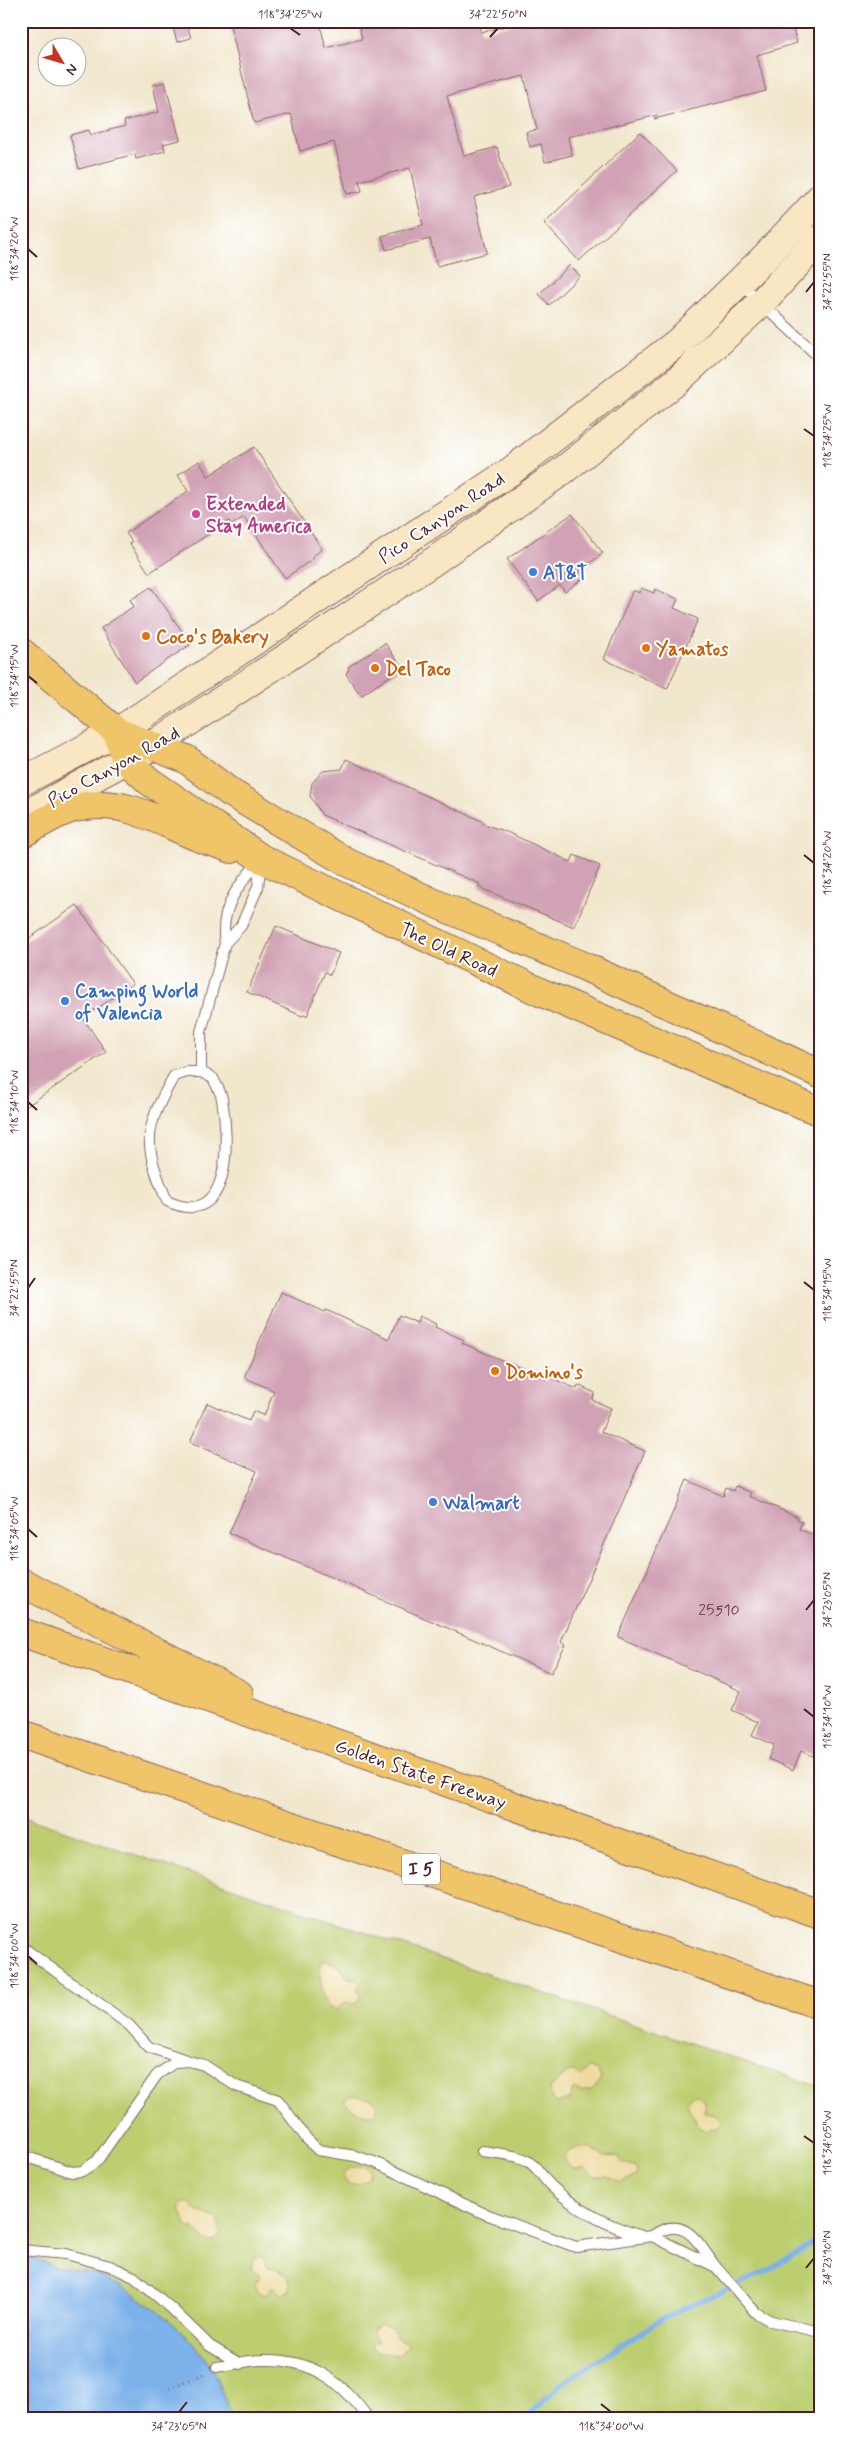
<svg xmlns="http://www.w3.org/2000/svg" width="841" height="2439" font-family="Mynerve,sans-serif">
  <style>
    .green { fill: #bdce70; stroke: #84764e }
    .sand { fill: #eeda9e; stroke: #9c7c64 }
    .water { fill: #7bb1e9; stroke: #62688a }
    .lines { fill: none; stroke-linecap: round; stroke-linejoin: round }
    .stream { stroke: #7bb1e9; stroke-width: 5 }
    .building { fill: #d1a2b5 }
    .lane-casing { stroke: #846564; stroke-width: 12 }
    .secondary-casing { stroke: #846564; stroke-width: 30 }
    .primary-casing { stroke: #846564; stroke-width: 30 }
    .highway-casing { stroke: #846564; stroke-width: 30 }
    .path { stroke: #846564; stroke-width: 3; stroke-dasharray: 1 4; stroke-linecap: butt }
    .lane { stroke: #fff; stroke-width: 10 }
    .secondary { stroke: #f9e7c3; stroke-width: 28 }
    .primary { stroke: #f0c469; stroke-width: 28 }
    .highway { stroke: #f0c469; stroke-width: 28 }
    .ticks { fill: none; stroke: #4a1f2b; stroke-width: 2 }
    .hotel-dot { fill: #d1479c; stroke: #fff; stroke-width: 2 }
    .shop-dot { fill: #3f7fe0; stroke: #fff; stroke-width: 2 }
    .food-dot { fill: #e8710a; stroke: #fff; stroke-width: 2 }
    .labels { text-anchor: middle; stroke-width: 4; stroke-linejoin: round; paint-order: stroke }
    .number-label { font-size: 16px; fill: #6c404e }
    .shield { fill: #fff; stroke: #80626b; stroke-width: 1 }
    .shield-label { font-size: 18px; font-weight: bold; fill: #4a1f2b }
    .hotel-label { font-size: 19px; font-weight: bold; fill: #b23c85; stroke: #fff; text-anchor: start }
    .street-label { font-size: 19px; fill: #4a1f2b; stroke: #fff }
    .shop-label { font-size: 19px; font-weight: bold; fill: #366cbe; stroke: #fff; text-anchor: start }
    .food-label { font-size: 19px; font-weight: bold; fill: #c56008; stroke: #fff; text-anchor: start }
    .neatline { fill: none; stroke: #4a1f2b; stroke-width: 2 }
    .ticks-label { font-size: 12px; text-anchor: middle; fill: #4a1f2b }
  </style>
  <rect width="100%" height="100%" fill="#fff"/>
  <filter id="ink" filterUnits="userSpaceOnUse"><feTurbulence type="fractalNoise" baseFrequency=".02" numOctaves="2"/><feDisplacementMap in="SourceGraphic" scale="10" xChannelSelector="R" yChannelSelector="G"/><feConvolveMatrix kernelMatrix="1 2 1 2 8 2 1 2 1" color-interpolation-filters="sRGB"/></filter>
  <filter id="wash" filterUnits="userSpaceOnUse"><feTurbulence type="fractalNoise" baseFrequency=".0096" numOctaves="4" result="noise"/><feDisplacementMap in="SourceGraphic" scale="20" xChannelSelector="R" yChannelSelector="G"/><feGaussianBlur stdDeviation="1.12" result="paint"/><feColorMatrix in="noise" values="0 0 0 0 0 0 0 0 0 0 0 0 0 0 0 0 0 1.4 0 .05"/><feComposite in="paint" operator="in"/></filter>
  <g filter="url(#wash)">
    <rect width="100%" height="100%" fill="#f1e7cd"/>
    <path class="green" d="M 21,1816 L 820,2087 L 820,2418 L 21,2418 Z"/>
    <path class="sand" d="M 326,1960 L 340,1967 L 348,1978 L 356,1979 L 360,1983 L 357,1988 L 361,1995 L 358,2002 L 353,2004 L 344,2002 L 337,2010 L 327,2007 C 322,1997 318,1973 322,1962 Z
      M 589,2067 L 598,2071 L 601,2079 L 592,2090 L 581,2092 L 573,2089 L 570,2099 L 557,2103 L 551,2098 L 550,2088 L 567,2073 L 575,2071 L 581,2077 Z
      M 353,2095 L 372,2099 L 377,2105 L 376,2113 C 366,2116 349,2110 344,2100 Z
      M 698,2095 C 707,2100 706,2104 704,2113 L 715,2115 L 720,2120 L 719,2128 L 706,2131 L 696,2123 L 687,2104 L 692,2096 Z
      M 580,2147 L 591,2148 L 605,2157 L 618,2156 L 623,2163 L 636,2167 L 637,2175 L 620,2183 L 606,2176 L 594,2176 L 585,2167 L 574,2169 L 565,2162 L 564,2158 L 568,2152 Z
      M 364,2166 L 370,2169 C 370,2182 359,2185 348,2185 L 343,2176 C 346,2166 355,2167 364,2166 Z
      M 183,2203 L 189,2203 L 197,2210 L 217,2219 L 221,2234 L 213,2242 L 207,2241 L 194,2229 L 187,2227 L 180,2209 Z
      M 258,2257 L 263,2258 L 268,2268 C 282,2270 293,2275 289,2291 L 282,2295 L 273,2287 L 265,2295 L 258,2293 L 255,2284 L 261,2275 L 251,2269 L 253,2259 Z
      M 380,2325 L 392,2328 L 397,2338 L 407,2343 L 406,2347 L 399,2355 L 379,2352 L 371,2347 L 372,2343 L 378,2341 L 372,2333 L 373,2330 Z"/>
    <path class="water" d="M 28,2255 C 39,2259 53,2268 64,2269 C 73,2270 85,2271 94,2274 C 135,2290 190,2330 212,2369 C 221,2384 224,2402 234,2418 L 21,2418 L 21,2256 Z"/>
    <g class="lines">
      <path class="stream" d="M 525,2418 L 562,2383 L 665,2317 L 758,2275 L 795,2255 L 820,2238"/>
    </g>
    <g id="blocks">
      <path class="building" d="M 171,21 L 186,21 L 191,38 L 177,42 Z
        M 229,21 L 319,21 L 326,48 L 362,39 L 358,23 L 367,21 L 480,21 L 481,32 L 528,21 L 659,21 L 660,24 L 673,21 L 788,21 L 789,30 L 793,29 L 797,43 L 757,55 L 766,91 L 654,119 L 658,115 L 568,137 L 572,155 L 545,162 L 541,144 L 530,147 L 526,132 L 537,130 L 524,76 L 447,96 L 464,156 L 497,147 L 509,187 L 474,197 L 487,253 L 437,266 L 430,239 L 386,250 L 382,236 L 423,225 L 410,168 L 359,181 L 362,191 L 347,194 L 334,142 L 300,151 L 291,114 L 254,123 Z
        M 165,82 L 180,140 L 163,144 L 165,151 L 136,159 L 135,154 L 79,169 L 70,135 L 89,130 L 90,135 L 125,126 L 124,121 L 159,112 L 153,85 Z
        M 640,132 L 677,171 L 579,261 L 544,223 Z
        M 570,265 L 580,276 L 549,305 L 539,294 Z
        M 254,447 L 322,549 L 313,556 L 314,558 L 285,578 L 244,517 L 232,525 L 229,521 L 149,573 L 130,544 L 132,542 L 126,533 L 188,491 L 178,475 L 199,461 L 208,476 Z
        M 572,514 L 603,553 L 579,572 L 584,578 L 565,592 L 560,585 L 538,601 L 507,559 Z
        M 151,587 L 191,644 L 135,682 L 101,628 L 134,606 L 130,600 Z
        M 641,588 L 654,593 L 655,589 L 678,599 L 674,608 L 698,619 L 667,689 L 604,659 L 633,590 L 639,593 Z
        M 385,643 L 402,668 L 362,695 L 359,693 L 346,674 L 349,669 L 348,667 Z
        M 346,759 L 484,822 L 483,824 L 507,832 L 571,862 L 574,855 L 600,866 L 574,927 L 478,887 L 480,884 L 322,815 L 310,796 L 312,783 L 323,771 L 342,769 Z
        M 77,905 L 133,984 L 83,1018 L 106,1052 L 21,1110 L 21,944 Z
        M 276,926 L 339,953 L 330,975 L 325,972 L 307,1016 L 303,1015 L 302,1016 L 247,992 Z
        M 281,1292 L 325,1312 L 326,1310 L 389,1339 L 399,1315 L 417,1323 L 419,1316 L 436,1324 L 435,1327 L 464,1340 L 462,1343 L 546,1379 L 547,1376 L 577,1389 L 578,1385 L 595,1393 L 592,1400 L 611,1408 L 601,1432 L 645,1451 L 561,1642 L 566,1645 L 551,1673 L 229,1533 L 257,1471 L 190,1442 L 207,1403 L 249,1421 L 253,1411 L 264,1416 L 274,1391 L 244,1377 Z
        M 687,1480 L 723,1496 L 726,1488 L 733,1491 L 735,1486 L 751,1493 L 749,1496 L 798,1517 L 797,1519 L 802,1522 L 799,1529 L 820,1538 L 820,1759 L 801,1751 L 793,1770 L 768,1759 L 774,1745 L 752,1735 L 758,1722 L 732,1710 L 741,1691 L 618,1637 Z"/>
    </g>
  </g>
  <g filter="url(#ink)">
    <use href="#blocks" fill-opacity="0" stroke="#846564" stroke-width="1"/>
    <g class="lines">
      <defs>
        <path id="lane" d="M 740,283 L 820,358
          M 225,943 C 219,908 239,884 261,859
          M 187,1072 L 201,1072 L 213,1078 C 216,1085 221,1092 222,1099 C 229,1138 233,1232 167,1201 C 143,1143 143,1131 174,1076 Z
          M 201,1072 L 201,1032 L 225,943 L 241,926 L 258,887 L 261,861
          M 21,1946 L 129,2025 L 149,2047 L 186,2060
          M 482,2151 C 495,2153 511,2154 524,2159 C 536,2164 542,2177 551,2186 C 578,2211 607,2226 642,2236
          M 21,2155 L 72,2172 L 82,2171 L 97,2161 L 157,2075 L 175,2062 L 189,2061 L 204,2065 L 236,2086 L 278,2100 L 307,2139 L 318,2150 L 355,2156 L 374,2162 L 483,2213 L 576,2247 L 652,2236 L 716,2267 L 756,2313 L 771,2321 L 820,2332
          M 652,2236 C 684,2213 698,2242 715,2266
          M 21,2250 L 66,2254 L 110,2266 L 134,2277 L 171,2308 L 210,2346 L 240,2364
          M 217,2367 C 232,2365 248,2360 263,2360 C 310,2358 342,2381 368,2418"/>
        <path id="secondary" d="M 21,782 L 117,732 L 511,471 L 679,341 L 765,257 L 820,198
          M 21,817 L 152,746 L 431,563 L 561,472 L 677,381 L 761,303 L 820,239"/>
        <path id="primary" d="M 21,652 L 117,732 L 186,759 L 231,793 L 348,863 L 441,906 L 579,964 L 820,1074
          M 117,732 L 126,760 L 149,781 L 262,859 L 540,992 L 820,1112
          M 21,834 C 39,825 60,810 80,807 C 126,798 160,822 200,838 C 210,842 222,845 232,849"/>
        <path id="highway" d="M 21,1582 L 239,1694
          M 21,1632 L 820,1914
          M 21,1734 L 820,2005"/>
      </defs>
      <use href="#lane" class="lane-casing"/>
      <use href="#secondary" class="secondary-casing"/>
      <use href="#primary" class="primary-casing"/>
      <use href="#highway" class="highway-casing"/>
      <path class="path" d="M 170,2388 L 205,2373"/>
      <use href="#lane" class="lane"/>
      <use href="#secondary" class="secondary"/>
      <use href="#primary" class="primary"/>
      <use href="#highway" class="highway"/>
    </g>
  </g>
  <path class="ticks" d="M 290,28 L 300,35M 490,37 L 498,28M 28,249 L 37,257M 806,292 L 814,282M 804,429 L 814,436M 28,676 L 37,683M 804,855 L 814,863M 28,1102 L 37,1110M 804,1282 L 814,1290M 28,1288 L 35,1278M 28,1529 L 37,1537M 806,1610 L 814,1600M 804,1709 L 814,1717M 28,1956 L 37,1964M 804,2136 L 814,2143M 806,2268 L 814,2258M 601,2404 L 611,2412M 179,2412 L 187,2402"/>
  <circle class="hotel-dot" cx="196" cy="514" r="5"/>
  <g class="shop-dot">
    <circle cx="533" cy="572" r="5"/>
    <circle cx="65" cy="1001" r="5"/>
    <circle cx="433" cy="1502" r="5"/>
  </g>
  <g class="food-dot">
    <circle cx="146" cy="636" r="5"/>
    <circle cx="646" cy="648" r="5"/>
    <circle cx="375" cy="668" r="5"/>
    <circle cx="495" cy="1371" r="5"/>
  </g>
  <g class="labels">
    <g class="number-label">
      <text x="719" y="1615">25510</text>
    </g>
    <rect class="shield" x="402" y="1853.5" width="38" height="31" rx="4"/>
    <g class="shield-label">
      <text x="421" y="1875">I 5</text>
    </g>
    <g class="hotel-label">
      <text x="206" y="510">Extended<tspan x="206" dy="22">Stay America</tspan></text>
    </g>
    <g class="street-label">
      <text transform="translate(441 517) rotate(-34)" y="7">Pico Canyon Road</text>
      <text transform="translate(113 766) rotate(-29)" y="7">Pico Canyon Road</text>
      <text transform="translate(449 949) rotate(25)" y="7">The Old Road</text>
      <text transform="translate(421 1773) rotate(19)" y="7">Golden State Freeway</text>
    </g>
    <g class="shop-label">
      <text x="543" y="579">AT&amp;T</text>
      <text x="75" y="997">Camping World<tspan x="75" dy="22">of Valencia</tspan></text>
      <text x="443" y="1509">Walmart</text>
    </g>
    <g class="food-label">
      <text x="156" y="643">Coco's Bakery</text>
      <text x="656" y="655">Yamatos</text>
      <text x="385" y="675">Del Taco</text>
      <text x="505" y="1378">Domino's</text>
    </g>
  </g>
  <rect width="841" height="2439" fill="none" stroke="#fff" stroke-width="55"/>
  <g transform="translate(62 62) rotate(128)"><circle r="24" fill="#ffffff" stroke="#b7a5aa"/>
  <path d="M0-4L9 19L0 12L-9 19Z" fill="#c8321e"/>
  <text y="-8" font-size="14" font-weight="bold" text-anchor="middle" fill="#4a1f2b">N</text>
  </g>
  <rect x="28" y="28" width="786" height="2384" class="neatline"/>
  <g class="ticks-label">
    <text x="290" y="18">118°34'25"W</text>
    <text x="498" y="18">34°22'50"N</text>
    <text transform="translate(14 249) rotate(-90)" y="4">118°34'20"W</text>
    <text transform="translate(827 282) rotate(-90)" y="4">34°22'55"N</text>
    <text transform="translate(827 436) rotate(-90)" y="4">118°34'25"W</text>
    <text transform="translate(14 676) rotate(-90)" y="4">118°34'15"W</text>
    <text transform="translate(827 863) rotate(-90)" y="4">118°34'20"W</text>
    <text transform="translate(14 1102) rotate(-90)" y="4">118°34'10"W</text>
    <text transform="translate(14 1288) rotate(-90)" y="4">34°22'55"N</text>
    <text transform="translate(827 1290) rotate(-90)" y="4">118°34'15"W</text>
    <text transform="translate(14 1529) rotate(-90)" y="4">118°34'05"W</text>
    <text transform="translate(827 1600) rotate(-90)" y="4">34°23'05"N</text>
    <text transform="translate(827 1717) rotate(-90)" y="4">118°34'10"W</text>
    <text transform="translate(14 1956) rotate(-90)" y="4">118°34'00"W</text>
    <text transform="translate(827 2143) rotate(-90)" y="4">118°34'05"W</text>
    <text transform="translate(827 2258) rotate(-90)" y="4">34°23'10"N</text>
    <text x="179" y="2430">34°23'05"N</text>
    <text x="611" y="2430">118°34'00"W</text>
  </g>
</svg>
